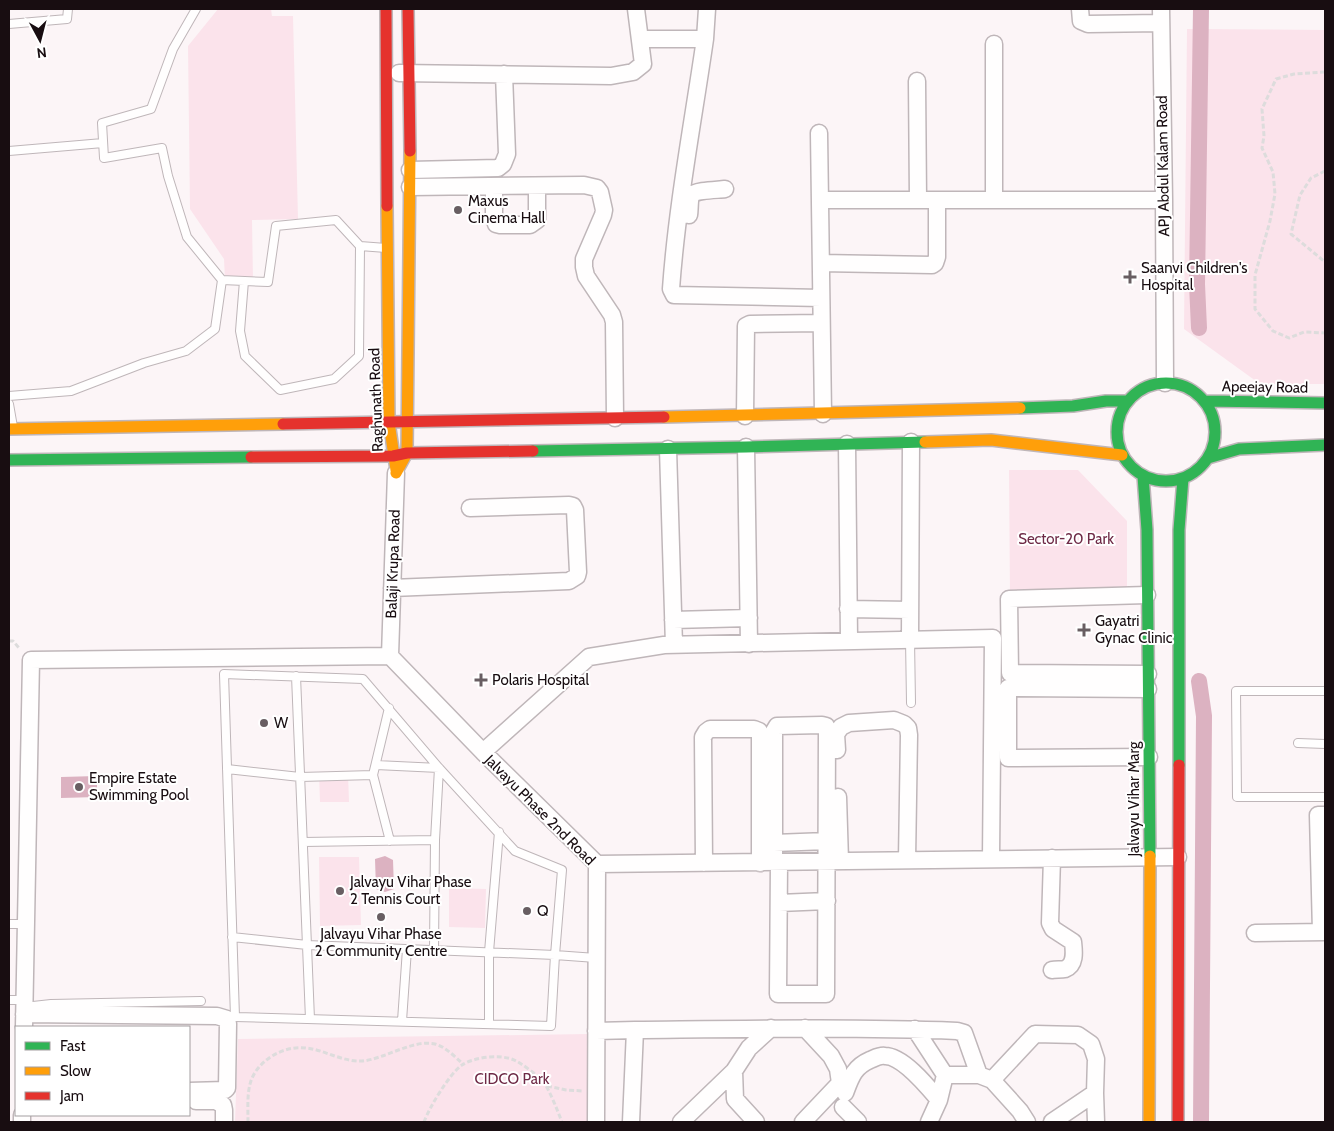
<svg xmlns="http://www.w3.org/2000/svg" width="1334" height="1131" font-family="Cabin,sans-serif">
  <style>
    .green { fill: #fbe3eb }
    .water { fill: #dcb2c1 }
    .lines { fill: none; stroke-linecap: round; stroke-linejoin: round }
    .canal { stroke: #dcb2c1; stroke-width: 16 }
    .lane-casing { stroke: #bfb6b9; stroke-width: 10 }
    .street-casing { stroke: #bfb6b9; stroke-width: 19 }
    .fast-casing { stroke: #bfb6b9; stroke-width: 14 }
    .slow-casing { stroke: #bfb6b9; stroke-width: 14 }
    .jam-casing { stroke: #bfb6b9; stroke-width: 14 }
    .path { stroke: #dddcdc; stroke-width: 3; stroke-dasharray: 5 2.5; stroke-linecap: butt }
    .lane { stroke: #fffefe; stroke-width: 8 }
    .street { stroke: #fffefe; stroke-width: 16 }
    .fast { stroke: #30b455; stroke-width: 11 }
    .slow { stroke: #ff9f0a; stroke-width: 11 }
    .jam { stroke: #e5322d; stroke-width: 11 }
    .poi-dot { fill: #685e62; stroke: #fff; stroke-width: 2 }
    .labels { text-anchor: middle; stroke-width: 4; stroke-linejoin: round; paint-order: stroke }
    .street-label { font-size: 15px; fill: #180d11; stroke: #fff }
    .poi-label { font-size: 15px; fill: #180d11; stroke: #fff; text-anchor: start }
    .park-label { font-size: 15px; fill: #6e2a46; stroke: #fff }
  </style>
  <rect width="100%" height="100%" fill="#fcf5f7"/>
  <path class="green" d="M 218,9 L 271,9 L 272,16 L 293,16 L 298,219 L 252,220 L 253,280 L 225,280 L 224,259 L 190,209 L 188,46 Z
    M 1187,29 L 1325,30 L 1325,384 L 1260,384 L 1184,329 Z
    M 1009,470 L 1078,470 L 1127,521 L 1127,596 L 1010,597 Z
    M 319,773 L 348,774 L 349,802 L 320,802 Z
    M 319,857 L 359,857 L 361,925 L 320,926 Z
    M 449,888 L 486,889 L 485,928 L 449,927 Z
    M 588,1034 L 588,1122 L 235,1122 L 238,1039 Z"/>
  <path class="water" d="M 97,776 L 97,797 L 61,798 L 61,777 Z
    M 385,856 L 393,860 L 394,889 L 385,892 L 376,889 L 375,859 Z"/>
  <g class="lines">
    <path class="canal" d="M 1199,328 L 1197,284 L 1201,9
      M 1199,681 L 1204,716 L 1201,1122"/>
    <defs>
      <path id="lane" d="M 196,9 L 173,49 L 151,109 L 102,123 L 104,158 L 162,148 L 168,176 L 187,237 L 222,280
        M 9,24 L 67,19 L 68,9
        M 9,151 L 103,143
        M 244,281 L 240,331 L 245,356 L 280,390 L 334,379 L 359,356 L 360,246
        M 9,396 L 71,391 L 144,363 L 186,351 L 215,329 L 222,280 L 268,282 L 276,226 L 336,220 L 360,246 L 386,248
        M 9,404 L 13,427
        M 910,639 L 911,703
        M 296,676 L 310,1019
        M 1325,691 L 1236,691 L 1237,797 L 1325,797
        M 1298,743 L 1325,744
        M 376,765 L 439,768 L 435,840 L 434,950
        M 227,769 L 300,777 L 373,775 L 389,708
        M 373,775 L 390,841
        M 303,842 L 435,840
        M 9,924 L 26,924
        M 232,937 L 307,945 L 555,955 L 562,870 L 515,851 L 439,768 L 363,679 L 224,674 L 235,1017 L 551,1026 L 555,955 L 596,958
        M 9,1000 L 25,1000
        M 24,1007 L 51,1004 L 201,1001
        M 402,1021 L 407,949
        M 489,1024 L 489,952 L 499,832"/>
      <path id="street" d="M 1080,9 L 1081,21 L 1088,24 L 1161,23
        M 1161,9 L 1164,200 L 1165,383
        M 640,39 L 705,39 L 707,9
        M 705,39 C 693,122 677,205 671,289 L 674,295 L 821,298
        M 994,44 L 994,200
        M 399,73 L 611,76 L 633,72 L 643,64 L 636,9
        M 917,81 L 918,200
        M 819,133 L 823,414
        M 410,170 L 498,168 L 503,164 L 507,154 L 504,74
        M 494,186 L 494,217 L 496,224 L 500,225 L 530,225 L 537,220 L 537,186
        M 410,187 L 584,185 L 597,188 L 600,192 L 604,210 L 603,215 L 584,259 L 584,267 L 586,276 L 612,315 L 614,322 L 615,418
        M 820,200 L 1164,200
        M 689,215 C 690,210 689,199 692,195 C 696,190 718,190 725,189
        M 821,263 L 932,265 L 935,263 L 937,257 L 937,200
        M 745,416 L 746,326 L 750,324 L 821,323
        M 847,444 L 849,640
        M 746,447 L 749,644
        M 668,449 L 674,645
        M 392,588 L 569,581 L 577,576 L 578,572 L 575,510 L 573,506 L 569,505 L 470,508
        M 1147,595 L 1009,599 L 1010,673 L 1148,674
        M 848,609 L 910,610
        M 673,620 L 749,618
        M 910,639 L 911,442
        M 390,656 L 483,752 L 597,864 L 596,1122
        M 390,656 L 396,473
        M 1148,689 L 1008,688 L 1008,758 L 1149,757
        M 837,750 L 836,734 L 841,727 L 849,723 L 894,720 L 904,724 L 908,728 L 909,735 L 907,860
        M 483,752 L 589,657 L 664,645 L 993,638 L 991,859
        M 838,797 L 840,861
        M 774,843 L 827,841
        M 1052,858 L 1050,923 L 1053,929 L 1073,942 C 1074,951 1076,965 1065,969 C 1061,970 1056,969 1052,970
        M 774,862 L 774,731 L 777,726 L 822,725 L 826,726 L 827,733 L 826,994 L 778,994 L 779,862
        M 704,863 L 703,737 L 706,732 L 710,729 L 754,729 L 759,731 L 760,735 L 760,863
        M 597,864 L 1178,857
        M 779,903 L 827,901
        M 1321,932 L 1318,815 L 1325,815
        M 1255,933 L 1325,932
        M 24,1014 L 217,1016 L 227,1019 L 228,1024 L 227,1088 L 225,1090 L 189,1091
        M 24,1027 L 31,660 L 390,656
        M 915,1029 L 945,1075 L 939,1100 L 929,1122
        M 596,1031 L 635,1030
        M 945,1075 L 979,1075 L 992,1080 L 1020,1111 L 1027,1122
        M 992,1080 L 1035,1034 L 1078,1035 L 1091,1044 L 1096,1059 L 1095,1093 L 1096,1122
        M 845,1093 C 851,1077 854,1067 870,1060 C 875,1058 880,1055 885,1056 C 903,1056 928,1087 939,1100
        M 196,1101 L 216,1101 L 223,1105 L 224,1110 L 224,1122
        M 843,1107 L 858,1122
        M 22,1122 L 22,1115
        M 631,1122 L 635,1030 C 742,1029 850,1027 957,1031 L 964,1033 L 979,1075
        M 681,1122 L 734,1071
        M 756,1122 L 735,1099 L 734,1071 L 749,1048 L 771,1028
        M 803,1122 L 840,1083 L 838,1069 L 831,1056 L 805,1028
        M 1052,1122 L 1095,1093"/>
      <path id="fast" d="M1117 432a49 49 0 1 1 98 0a49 49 0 1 1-98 0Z
        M 1204,401 L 1325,403
        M 1020,408 L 1073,406 L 1106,401 L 1128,401
        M 533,451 L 746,447 L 925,442
        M 1208,458 L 1239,449 L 1325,445
        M 9,460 L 251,457
        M 1143,476 L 1147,530 L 1150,856
        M 1179,765 L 1179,530 L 1183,478"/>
      <path id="slow" d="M 387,206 L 389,422 L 396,470
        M 664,417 L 1020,408
        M 9,429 L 283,424
        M 925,442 L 991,440 L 1122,455
        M 396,473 L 407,453 L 410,151
        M 1149,1122 L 1150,856"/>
      <path id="jam" d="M 386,9 L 387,206
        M 408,9 L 410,151
        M 283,424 L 664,417
        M 251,457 L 393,456 L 407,453 L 533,451
        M 1178,1122 L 1179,765"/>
    </defs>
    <use href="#lane" class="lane-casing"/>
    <use href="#street" class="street-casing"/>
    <use href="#fast" class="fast-casing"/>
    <use href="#slow" class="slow-casing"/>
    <use href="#jam" class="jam-casing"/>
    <path class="path" d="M 1325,72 L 1294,74 L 1276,79 L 1262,109 L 1264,136 L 1262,148 L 1273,172 L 1275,194 L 1270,221 L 1255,275 L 1255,309 L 1273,331 L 1289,338 L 1304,332 L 1325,333
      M 1325,171 L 1311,178 L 1300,195 L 1291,234 L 1325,262
      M 9,641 L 13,641 L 20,649
      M 547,1086 L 566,1090 L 583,1091
      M 248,1122 C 248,1110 247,1096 250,1084 C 256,1061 283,1045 306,1048 C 325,1050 342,1062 362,1061 C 385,1059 413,1039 435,1044 C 446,1047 455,1057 463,1064
      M 424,1122 C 429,1108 450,1073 462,1065 C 474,1057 501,1054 514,1060 C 520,1062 538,1076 542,1080 C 549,1088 558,1112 562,1122"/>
    <use href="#lane" class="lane"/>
    <use href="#street" class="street"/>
    <use href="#fast" class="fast"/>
    <use href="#slow" class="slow"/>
    <use href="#jam" class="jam"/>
  </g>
  <g class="poi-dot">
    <circle cx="458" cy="210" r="5"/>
    <path d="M1127.5 269.5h5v5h5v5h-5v5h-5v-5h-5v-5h5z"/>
    <path d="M1081.5 622.5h5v5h5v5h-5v5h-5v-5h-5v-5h5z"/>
    <path d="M478.5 672.5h5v5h5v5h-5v5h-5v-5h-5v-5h5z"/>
    <circle cx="264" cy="723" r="5"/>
    <circle cx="79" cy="787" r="5"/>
    <circle cx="340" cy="891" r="5"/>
    <circle cx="527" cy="911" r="5"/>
    <circle cx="381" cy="917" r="5"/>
  </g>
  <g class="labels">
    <g class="street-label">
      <text transform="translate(1163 166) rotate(-91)" y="5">APJ Abdul Kalam Road</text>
      <text transform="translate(1265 387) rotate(1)" y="5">Apeejay Road</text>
      <text transform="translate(376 400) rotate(-92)" y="5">Raghunath Road</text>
      <text transform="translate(393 564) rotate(-88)" y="5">Balaji Krupa Road</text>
      <text transform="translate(1134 799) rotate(-90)" y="5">Jalvayu Vihar Marg</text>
      <text transform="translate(540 810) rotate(45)" y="5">Jalvayu Phase 2nd Road</text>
    </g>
    <g class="poi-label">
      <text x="468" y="206">Maxus<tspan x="468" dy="17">Cinema Hall</tspan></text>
      <text x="1141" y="273">Saanvi Children's<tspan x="1141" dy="17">Hospital</tspan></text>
      <text x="1095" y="626">Gayatri<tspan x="1095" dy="17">Gynac Clinic</tspan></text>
      <text x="492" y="685">Polaris Hospital</text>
      <text x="274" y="728">W</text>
      <text x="89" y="783">Empire Estate<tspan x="89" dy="17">Swimming Pool</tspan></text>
      <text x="350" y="887">Jalvayu Vihar Phase<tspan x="350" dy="17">2 Tennis Court</tspan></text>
      <text x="537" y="916">Q</text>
      <text x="381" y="939" text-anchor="middle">Jalvayu Vihar Phase<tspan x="381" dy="17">2 Community Centre</tspan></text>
    </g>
    <g class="park-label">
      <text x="1066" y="544">Sector-20 Park</text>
      <text x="512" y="1084">CIDCO Park</text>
    </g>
  </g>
  <rect width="1334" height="1131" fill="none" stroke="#180d11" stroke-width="20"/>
  <rect x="15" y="1026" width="175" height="90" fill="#ffffff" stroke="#a39ea0"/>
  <rect x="25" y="1042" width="25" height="8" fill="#30b455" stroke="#a39ea0"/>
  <text x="60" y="1051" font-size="15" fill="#180d11">Fast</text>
  <rect x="25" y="1067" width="25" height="8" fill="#ff9f0a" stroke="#a39ea0"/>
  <text x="60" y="1076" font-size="15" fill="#180d11">Slow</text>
  <rect x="25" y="1092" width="25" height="8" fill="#e5322d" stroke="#a39ea0"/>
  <text x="60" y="1101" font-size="15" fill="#180d11">Jam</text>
  <g transform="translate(40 40) rotate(173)" stroke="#ffffff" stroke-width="4" paint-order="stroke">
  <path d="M0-4L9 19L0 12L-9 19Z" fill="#180d11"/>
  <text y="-8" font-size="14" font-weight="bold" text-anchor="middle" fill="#180d11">N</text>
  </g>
</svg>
